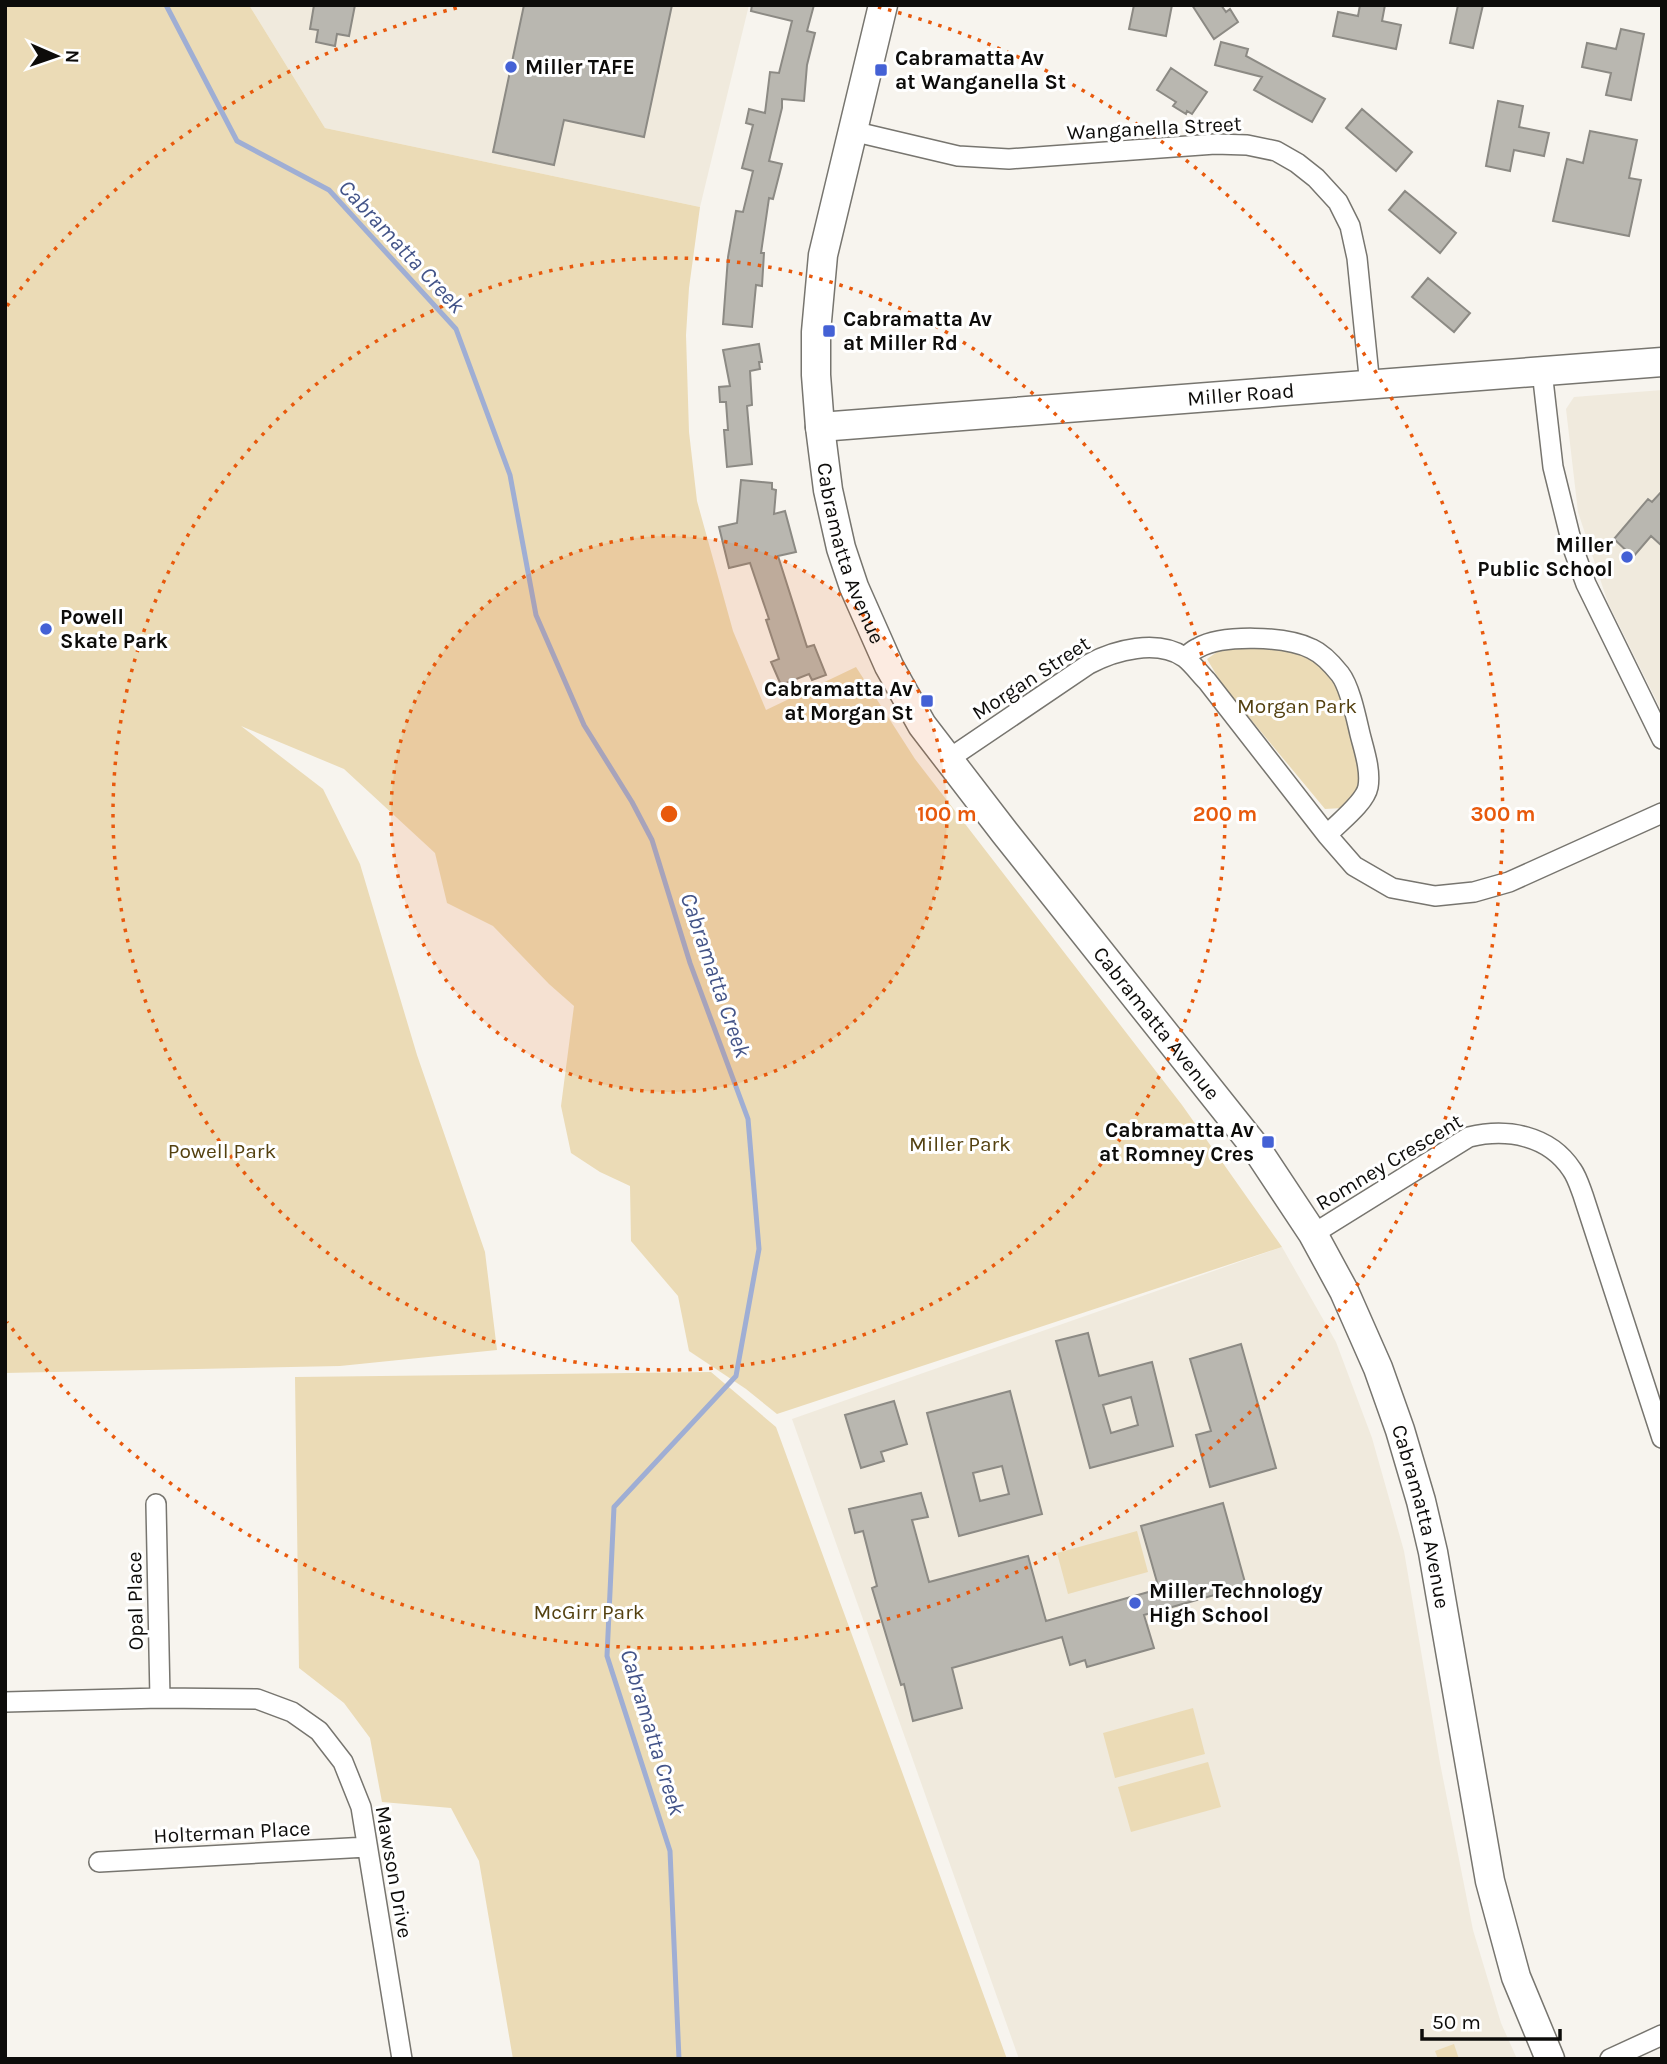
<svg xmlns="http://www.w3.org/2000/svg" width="1667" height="2064" font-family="Karla,sans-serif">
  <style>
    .built { fill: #f0eadd }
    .green { fill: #ebdbb6 }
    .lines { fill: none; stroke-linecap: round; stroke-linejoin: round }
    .stream { stroke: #9faed4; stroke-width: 5 }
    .building { fill: #b9b7b0; stroke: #8c8a84; stroke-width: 2; fill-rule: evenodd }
    .street-casing { stroke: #77756f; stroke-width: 22 }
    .secondary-casing { stroke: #77756f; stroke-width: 31 }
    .street { stroke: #fff; stroke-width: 19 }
    .secondary { stroke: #fff; stroke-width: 28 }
    .ring { fill: none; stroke: #e8590c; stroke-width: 3.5; stroke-dasharray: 3.5 7 }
    .poi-dot { fill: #4461d5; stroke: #fff; stroke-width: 2.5 }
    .labels { text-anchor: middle; stroke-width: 6; stroke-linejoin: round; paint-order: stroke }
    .poi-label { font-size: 21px; font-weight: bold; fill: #0d0c0a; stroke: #fff; text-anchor: start }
    .street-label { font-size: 21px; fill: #0d0c0a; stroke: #fff }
    .park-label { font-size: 21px; fill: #544110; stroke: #fff }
    .water-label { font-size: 23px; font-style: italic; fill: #435488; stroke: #fff }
    .centre { fill: #e8590c; stroke: #fff; stroke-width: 3.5 }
    .ring-label { font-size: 21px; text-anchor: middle; font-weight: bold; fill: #e8590c; stroke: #fff; stroke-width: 6; stroke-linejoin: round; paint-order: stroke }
  </style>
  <rect width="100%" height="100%" fill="#f7f4ee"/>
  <path class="built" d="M 249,5 L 749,5 L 700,207 L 325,128 Z
    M 1662,390 L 1662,712 L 1608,603 L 1578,512 L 1566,409 L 1574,397 Z
    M 1282,1247 L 1336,1342 L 1372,1438 L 1404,1551 L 1440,1763 L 1473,1930 L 1501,2023 L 1517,2059 L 1019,2059 L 792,1419 Z"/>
  <path class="green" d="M 5,5 L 249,5 L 325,128 L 700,207 L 689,288 L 686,335 L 689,432 L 697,501 L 733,631 L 766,710 L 856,667 L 915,759 L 1182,1105 L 1282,1247 L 777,1414 L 746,1389 L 689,1351 L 678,1296 L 631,1241 L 630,1186 L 600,1172 L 571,1153 L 561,1106 L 574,1006 L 549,984 L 493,926 L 447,903 L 435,853 L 344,769 L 241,726 L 323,789 L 360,864 L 417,1055 L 485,1252 L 497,1350 L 340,1366 L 5,1373 Z
    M 1250,645 L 1292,648 L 1309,656 L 1329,673 L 1339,690 L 1363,778 L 1357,794 L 1343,808 L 1325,809 L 1223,686 L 1207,659 L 1217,652 Z
    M 711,1372 L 776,1427 L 1007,2059 L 513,2059 L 479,1861 L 451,1808 L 382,1802 L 370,1738 L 344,1703 L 299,1668 L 295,1377 Z
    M 1137,1531 L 1148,1572 L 1068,1594 L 1057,1553 Z
    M 1193,1708 L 1205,1754 L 1115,1778 L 1103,1733 Z
    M 1208,1762 L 1221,1807 L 1131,1832 L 1118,1787 Z
    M 1454,2044 L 1459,2059 L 1438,2059 L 1435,2051 Z"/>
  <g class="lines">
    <path class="stream" d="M 166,5 L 237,141 L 329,190 L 456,329 L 510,475 L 536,615 L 584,725 L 632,802 L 652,840 L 690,963 L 748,1119 L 759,1249 L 736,1376 L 614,1507 L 607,1656 L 670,1851 L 679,2059"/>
  </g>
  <path class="building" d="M 314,5 L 355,5 L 349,36 L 337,34 L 335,46 L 316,42 L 318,30 L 310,29 Z
    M 524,5 L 672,5 L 644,137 L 564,120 L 554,165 L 493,152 Z
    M 752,5 L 814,5 L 807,31 L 815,33 L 807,65 L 804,101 L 782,99 L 782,108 L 769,161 L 782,164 L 773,199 L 769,198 L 761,253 L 764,253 L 762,286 L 756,285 L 752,327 L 723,324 L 728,257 L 736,211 L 743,212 L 753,171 L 742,168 L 753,125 L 746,123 L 749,109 L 765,113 L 770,72 L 779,73 L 792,21 L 751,11 Z
    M 1134,5 L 1172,5 L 1166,36 L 1129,29 Z
    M 1192,5 L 1221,5 L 1226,12 L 1230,9 L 1238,22 L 1214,39 Z
    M 1360,5 L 1385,5 L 1382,21 L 1401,25 L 1396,49 L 1333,36 L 1338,12 L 1358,16 Z
    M 1458,5 L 1483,5 L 1473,48 L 1450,43 Z
    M 1621,29 L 1644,34 L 1631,100 L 1606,95 L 1611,73 L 1582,67 L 1587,43 L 1616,49 Z
    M 1221,42 L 1248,49 L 1246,56 L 1325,99 L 1312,122 L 1254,90 L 1262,77 L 1215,65 Z
    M 1171,68 L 1207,92 L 1192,114 L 1187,111 L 1186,114 L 1173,106 L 1176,102 L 1157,90 Z
    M 1498,101 L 1523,106 L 1519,127 L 1549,133 L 1544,156 L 1514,150 L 1510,171 L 1486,166 Z
    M 1362,109 L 1412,152 L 1396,171 L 1346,128 Z
    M 1590,131 L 1637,140 L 1629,178 L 1641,180 L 1629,236 L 1553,221 L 1567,159 L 1583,163 Z
    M 1405,191 L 1456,233 L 1440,253 L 1389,210 Z
    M 1428,278 L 1470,313 L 1454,332 L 1412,297 Z
    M 759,344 L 762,362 L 759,362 L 760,369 L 750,371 L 752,405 L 747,406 L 752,464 L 727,467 L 724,430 L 728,430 L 726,402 L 720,402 L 719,387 L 730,386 L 723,350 Z
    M 741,480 L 772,483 L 772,489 L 776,490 L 774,514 L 785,511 L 796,552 L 778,556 L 807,647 L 814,645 L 826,675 L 812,680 L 809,674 L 781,685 L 771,662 L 779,659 L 766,620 L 769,619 L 750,563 L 729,568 L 719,527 L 737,523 Z
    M 1662,491 L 1662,546 L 1651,536 L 1633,557 L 1614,539 L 1648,499 L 1652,502 Z
    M 1088,1333 L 1099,1376 L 1152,1362 L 1173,1446 L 1090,1468 L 1056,1341 ZM 1131,1397 L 1138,1425 L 1111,1433 L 1103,1405 Z
    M 1241,1344 L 1276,1468 L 1210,1487 L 1196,1435 L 1211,1431 L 1190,1359 Z
    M 1010,1391 L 1042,1514 L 959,1536 L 927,1413 ZM 1002,1466 L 1009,1494 L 980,1501 L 973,1473 Z
    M 894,1401 L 907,1444 L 881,1452 L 884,1461 L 861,1468 L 845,1415 Z
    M 921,1493 L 928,1517 L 912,1520 L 929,1582 L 1028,1556 L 1046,1621 L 1159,1589 L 1141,1526 L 1223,1503 L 1246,1586 L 1144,1615 L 1154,1648 L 1087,1667 L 1085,1660 L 1070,1665 L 1062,1637 L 952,1668 L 962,1708 L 913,1721 L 904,1684 L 901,1685 L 872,1588 L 877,1586 L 863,1531 L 855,1533 L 849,1509 Z"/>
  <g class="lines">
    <defs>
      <path id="street" d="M 852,131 L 958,156 L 1009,159 L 1215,144 L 1247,145 L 1276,151 L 1297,163 L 1316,178 L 1338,202 L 1350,226 L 1357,258 L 1370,386
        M 1542,371 L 1553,467 L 1573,548 L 1586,584 L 1662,739
        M 1185,657 C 1189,654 1193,650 1198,648 C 1223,634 1286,636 1312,649 C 1323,654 1332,664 1340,674 C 1350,687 1356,717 1360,734 C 1364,750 1371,770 1368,787 C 1365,803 1338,823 1327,835
        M 947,760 L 1089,664 C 1115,650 1157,639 1184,657 C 1192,663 1200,674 1207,681 L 1327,835 L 1354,866 L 1392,888 L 1435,896 L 1474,892 L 1509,882 L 1662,813
        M 1313,1234 L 1469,1137 C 1507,1128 1549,1135 1572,1170 C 1577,1177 1580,1187 1583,1195 L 1662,1438
        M 156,1504 L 160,1698
        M 5,1702 L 160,1698 L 257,1699 L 292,1712 L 319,1731 L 343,1762 L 361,1807 L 402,2059
        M 99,1862 L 367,1847
        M 1610,2059 L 1662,2035"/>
      <g id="secondary">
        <path id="s1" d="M 883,5 L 823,255 L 816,332 L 816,375 L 820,427 L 828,490 L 841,548 L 854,587 L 889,666 L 922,725 L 1005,833 L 1256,1148 L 1313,1234 L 1344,1291 L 1378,1368 L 1400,1430 L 1421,1501 L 1433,1552 L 1490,1881 L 1516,1977 L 1550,2059"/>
        <path id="s2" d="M 820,427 L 1662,362"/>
      </g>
    </defs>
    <use href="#street" class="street-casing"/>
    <use href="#secondary" class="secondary-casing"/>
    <use href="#street" class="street"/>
    <use href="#secondary" class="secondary"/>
  </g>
  <circle cx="669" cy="814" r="278" fill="#e8590c" fill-opacity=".12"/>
  <g class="ring">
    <circle cx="669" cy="814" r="278"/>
    <circle cx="669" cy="814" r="556"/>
    <path d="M7 306A834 834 0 0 1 460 7M878 7A834 834 0 1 1 7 1322"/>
  </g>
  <g class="poi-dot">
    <circle cx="511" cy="67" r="7"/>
    <rect x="874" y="63" width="14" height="14" rx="3.5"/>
    <rect x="822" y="324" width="14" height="14" rx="3.5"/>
    <circle cx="1627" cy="557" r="7"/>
    <circle cx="46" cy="629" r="7"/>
    <rect x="920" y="694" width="14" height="14" rx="3.5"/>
    <rect x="1261" y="1135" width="14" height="14" rx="3.5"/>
    <circle cx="1135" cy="1603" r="7"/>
  </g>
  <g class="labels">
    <g class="poi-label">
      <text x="895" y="65">Cabramatta Av<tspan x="895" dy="24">at Wanganella St</tspan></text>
      <text x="525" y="74">Miller TAFE</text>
      <text x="843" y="326">Cabramatta Av<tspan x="843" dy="24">at Miller Rd</tspan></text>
      <text x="1613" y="552" text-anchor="end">Miller<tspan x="1613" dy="24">Public School</tspan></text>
      <text x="60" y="624">Powell<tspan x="60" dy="24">Skate Park</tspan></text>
      <text x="913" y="696" text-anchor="end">Cabramatta Av<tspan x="913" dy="24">at Morgan St</tspan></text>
      <text x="1254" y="1137" text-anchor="end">Cabramatta Av<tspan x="1254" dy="24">at Romney Cres</tspan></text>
      <text x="1149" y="1598">Miller Technology<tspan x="1149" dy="24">High School</tspan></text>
    </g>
    <g class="street-label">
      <text transform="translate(1154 128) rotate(-3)" y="7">Wanganella Street</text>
      <text dy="7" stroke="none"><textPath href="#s2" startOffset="422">Miller Road</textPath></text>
      <text dy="7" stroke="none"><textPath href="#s1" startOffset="560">Cabramatta Avenue</textPath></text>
      <text transform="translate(1031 678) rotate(-33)" y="7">Morgan Street</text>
      <text dy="7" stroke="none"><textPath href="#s1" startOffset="1127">Cabramatta Avenue</textPath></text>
      <text transform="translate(1389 1162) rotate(-31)" y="7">Romney Crescent</text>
      <text dy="7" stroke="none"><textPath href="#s1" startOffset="1694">Cabramatta Avenue</textPath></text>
      <text transform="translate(135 1601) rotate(-91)" y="7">Opal Place</text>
      <text transform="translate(232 1832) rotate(-3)" y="7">Holterman Place</text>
      <text transform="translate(394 1872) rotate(80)" y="7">Mawson Drive</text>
    </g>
    <g class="park-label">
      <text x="1297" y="713">Morgan Park</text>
      <text x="960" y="1151">Miller Park</text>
      <text x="222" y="1158">Powell Park</text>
      <text x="589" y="1619">McGirr Park</text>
    </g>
    <g class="water-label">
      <text transform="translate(402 246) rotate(47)" y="8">Cabramatta Creek</text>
      <text transform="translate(716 975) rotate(71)" y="8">Cabramatta Creek</text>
      <text transform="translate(653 1732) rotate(73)" y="8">Cabramatta Creek</text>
    </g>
  </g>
  <circle cx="669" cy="814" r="10" class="centre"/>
  <g class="ring-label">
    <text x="947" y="821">100 m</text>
    <text x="1225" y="821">200 m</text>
    <text x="1503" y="821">300 m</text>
  </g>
  <rect width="1667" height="2064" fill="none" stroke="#0d0c0a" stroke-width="14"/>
  <g transform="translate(56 56) rotate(92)" stroke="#ffffff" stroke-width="5" paint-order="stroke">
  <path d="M0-5L12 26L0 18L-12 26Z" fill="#0d0c0a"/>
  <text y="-10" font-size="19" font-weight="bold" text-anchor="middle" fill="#0d0c0a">N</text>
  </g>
  <path d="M1422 2029v10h138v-10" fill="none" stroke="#0d0c0a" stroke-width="3.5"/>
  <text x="1432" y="2029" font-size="21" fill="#0d0c0a" stroke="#ffffff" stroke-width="5" paint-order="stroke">50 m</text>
</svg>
